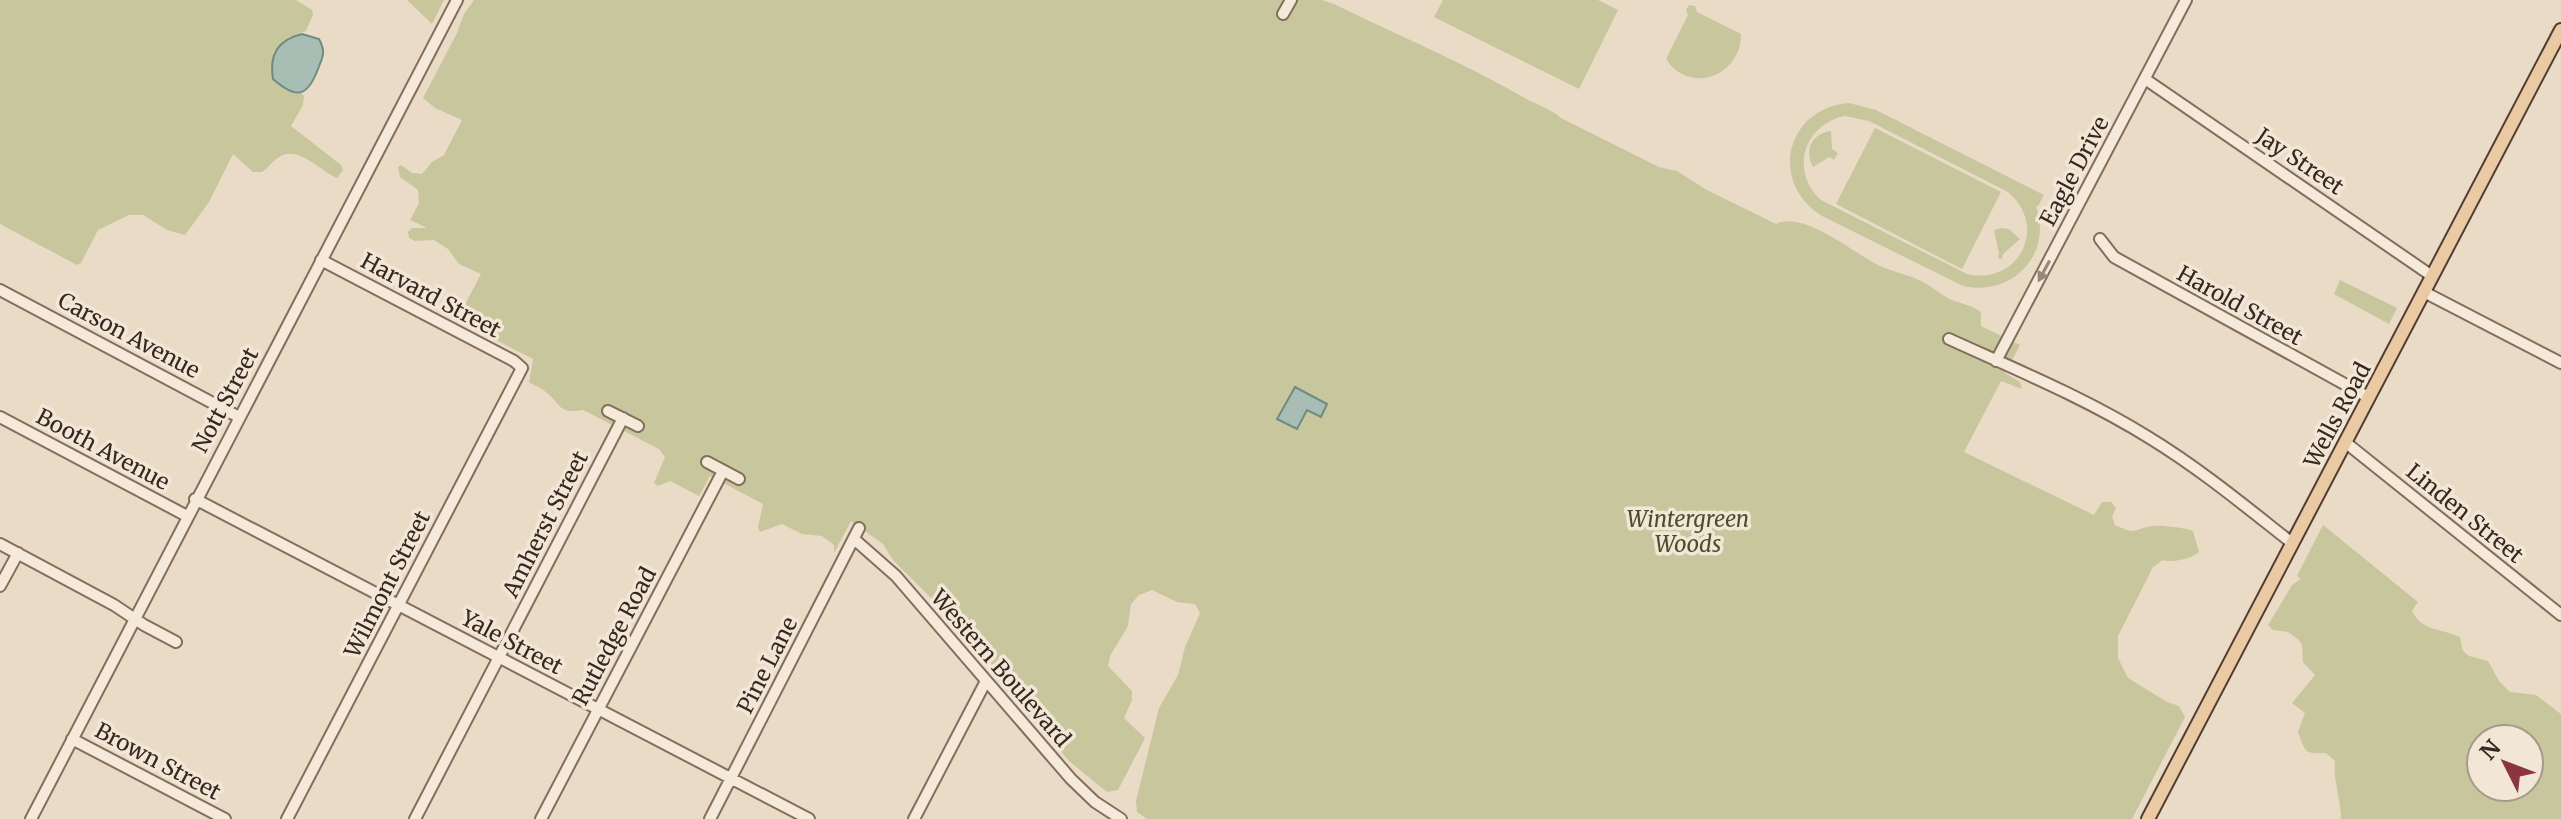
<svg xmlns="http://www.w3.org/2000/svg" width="2561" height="819" font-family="Merriweather,serif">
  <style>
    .green { fill: #c7c69c; fill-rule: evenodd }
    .water { fill: #a8beb5; stroke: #6f8b81; stroke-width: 2 }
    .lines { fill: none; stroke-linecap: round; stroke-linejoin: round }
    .minor-casing { stroke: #836e5e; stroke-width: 14 }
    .major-casing { stroke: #523d32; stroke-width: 16 }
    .minor { stroke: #f5ead9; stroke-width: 10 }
    .major { stroke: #e9caa3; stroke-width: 12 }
    .oneway { fill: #95897c }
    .labels { text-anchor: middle; stroke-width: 7; stroke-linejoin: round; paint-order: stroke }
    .street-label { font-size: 22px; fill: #352820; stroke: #f2e6d6 }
    .park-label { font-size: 22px; font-style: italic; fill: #4b4f29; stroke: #f2e6d6 }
  </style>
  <rect width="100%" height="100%" fill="#eadbc7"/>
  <path class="green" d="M 0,0 L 296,0 L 312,10 L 313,15 L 306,31 L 289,37 L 273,52 L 291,92 L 301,93 L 304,96 L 303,105 L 291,126 L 341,165 L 343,170 L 337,178 C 322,172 301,148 283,155 C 275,158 269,167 262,172 L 253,172 L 233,154 L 209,202 L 185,235 L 167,230 L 143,215 L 129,215 L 98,230 L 81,263 L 77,265 L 0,224 Z
    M 407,0 L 444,0 L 432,24 Z
    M 474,0 L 1322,0 L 1334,4 C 1397,35 1462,62 1523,97 C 1536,105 1550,108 1561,118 L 1659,167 L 1677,171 L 1705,189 L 1776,224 C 1803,210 1854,253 1878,265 C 1893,272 1911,275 1925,283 C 1934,288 1942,296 1952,300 C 1962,304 1972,305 1981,312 L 1981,326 L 2020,345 L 2005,373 L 2020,382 L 2022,389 L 2001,381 L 1964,452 L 2094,515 L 2102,502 L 2111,502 L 2116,508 L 2112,517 L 2115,525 C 2138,536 2132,529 2153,526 C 2161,525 2186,528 2193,531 L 2199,552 C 2192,559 2172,563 2163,560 L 2153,567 L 2118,636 L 2118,658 L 2128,678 L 2167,702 L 2179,706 L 2185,717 L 2132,819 L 1147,819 L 1137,812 L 1136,801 L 1159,708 L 1178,675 L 1185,647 L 1200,613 L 1195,604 L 1177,602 L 1152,590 L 1139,595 L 1131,604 L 1128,626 L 1110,656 L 1108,666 L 1132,691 L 1132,700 L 1124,718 L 1145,738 L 1118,790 L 1107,792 L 1069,761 L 951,618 L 893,560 L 883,544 L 851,521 L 834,553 L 834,545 L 822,536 L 802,534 L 782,524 L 760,532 L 758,527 L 763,504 L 710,476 L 699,496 L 670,481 L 658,486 L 654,483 L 665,457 L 659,449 L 583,410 C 558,414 562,405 547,393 C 542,388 535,386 529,382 L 533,359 L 457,320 L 481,274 L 459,264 L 448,249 L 434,240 L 415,241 L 409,238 L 408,232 L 412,228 L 427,228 L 410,220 L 419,203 L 418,190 L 400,177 L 398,167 L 401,165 L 412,173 L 422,174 L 432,162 L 444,155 L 462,120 L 435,108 L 423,98 L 457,33 L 464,14 Z
    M 1443,0 L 1598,0 L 1618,10 L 1579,89 L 1434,17 Z
    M 1689,5 L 1695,6 L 1697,12 L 1741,34 C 1742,75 1690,96 1666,59 L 1688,15 L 1686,10 Z
    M 1849,103 L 1876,110 L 2044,195 L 2038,206 L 2036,206 C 2053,255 2012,297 1963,286 L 1822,216 C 1768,182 1786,108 1849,103 ZM 1845,116 L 1869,121 L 2008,192 C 2049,226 2019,286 1967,274 L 1821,200 C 1789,171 1804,124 1845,116 Z
    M 1875,128 L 2001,192 L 1962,269 L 1836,204 Z
    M 1831,131 L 1832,149 L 1838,153 L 1834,160 L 1829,157 L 1813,167 C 1804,150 1811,134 1831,131 Z
    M 2002,228 L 2009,229 L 2020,239 L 2003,254 L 2002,259 L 1998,258 L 1999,253 L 1994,230 Z
    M 2340,280 L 2397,308 L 2389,324 L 2334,294 Z
    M 2323,525 L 2418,602 L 2412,611 C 2423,632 2440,628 2460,637 L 2463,651 L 2469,656 L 2488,661 L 2499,681 L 2510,692 L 2536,695 L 2561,714 L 2561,819 L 2341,819 C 2341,799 2333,781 2335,761 L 2326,753 C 2303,754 2306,752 2298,732 L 2305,713 L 2292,703 L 2315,675 L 2303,662 L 2302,645 L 2299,640 L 2288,632 L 2273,630 L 2268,625 L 2292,585 L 2301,579 L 2297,576 ZM 2481,739 L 2529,739 L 2529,787 L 2481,787 Z"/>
  <path class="water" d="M 302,34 L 319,39 C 326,52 323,56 318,69 C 307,98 296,99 273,79 C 269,54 278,40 302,34 Z
    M 1295,387 L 1327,404 L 1321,417 L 1307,410 L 1297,429 L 1277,419 Z"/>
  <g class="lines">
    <defs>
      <path id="minor" d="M 1283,14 L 1291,0
        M 2145,79 L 2432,276
        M 2100,239 L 2114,257 L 2368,397
        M 0,290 L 239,417
        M 2424,292 L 2561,363
        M 1949,339 C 2017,370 2085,398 2148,437 C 2199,468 2245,506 2292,543
        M 1996,361 L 2186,0
        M 608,411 L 638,426
        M 0,417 L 187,516
        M 2345,442 L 2561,615
        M 707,462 L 739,479
        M 195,499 L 809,819
        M 854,539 L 896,576 L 1071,779 L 1095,802 L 1121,819
        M 0,544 L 114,605 L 144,625 L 176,642
        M 0,586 L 18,553
        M 72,739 L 225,819
        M 31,819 L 457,0
        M 287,819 L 522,368 L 514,361 L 321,260
        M 415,819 L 623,418
        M 541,819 L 723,471
        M 710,819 L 859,528
        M 914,819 L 986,681"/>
      <path id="major" d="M 2148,819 L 2561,30"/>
    </defs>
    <use href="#minor" class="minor-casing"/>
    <use href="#major" class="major-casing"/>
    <use href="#minor" class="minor"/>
    <use href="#major" class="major"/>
  </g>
  <defs><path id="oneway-solid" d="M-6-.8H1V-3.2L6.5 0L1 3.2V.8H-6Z" transform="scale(2)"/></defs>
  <use class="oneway" href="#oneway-solid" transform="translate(2044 271) rotate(118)"/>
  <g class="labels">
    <g class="street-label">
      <text transform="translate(2300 161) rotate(34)" y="8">Jay Street</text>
      <text transform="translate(2074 171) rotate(-62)" y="8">Eagle Drive</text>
      <text transform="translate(431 295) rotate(28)" y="8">Harvard Street</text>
      <text transform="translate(2240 305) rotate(29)" y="8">Harold Street</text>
      <text transform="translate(129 335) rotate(28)" y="8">Carson Avenue</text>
      <text transform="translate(225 400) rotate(-62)" y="8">Nott Street</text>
      <text transform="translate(2337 415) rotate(-62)" y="8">Wells Road</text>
      <text transform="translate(103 449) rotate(28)" y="8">Booth Avenue</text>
      <text transform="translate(2465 513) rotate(39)" y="8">Linden Street</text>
      <text transform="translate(545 524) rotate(-63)" y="8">Amherst Street</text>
      <text transform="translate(387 584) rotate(-63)" y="8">Wilmont Street</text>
      <text transform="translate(614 636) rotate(-62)" y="8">Rutledge Road</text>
      <text transform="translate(512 642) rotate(28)" y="8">Yale Street</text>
      <text transform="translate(767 665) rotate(-63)" y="8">Pine Lane</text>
      <text transform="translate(1001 668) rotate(49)" y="8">Western Boulevard</text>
      <text transform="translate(158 761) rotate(28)" y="8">Brown Street</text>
    </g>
    <g class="park-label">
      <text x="1688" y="527">Wintergreen<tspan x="1688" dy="25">Woods</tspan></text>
    </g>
  </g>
  <g transform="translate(2505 763) rotate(312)"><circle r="38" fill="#f2e6d6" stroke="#a69a8d" stroke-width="2"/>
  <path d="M0-6L14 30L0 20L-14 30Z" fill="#8c3540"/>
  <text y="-12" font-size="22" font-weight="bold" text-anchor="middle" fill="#352820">N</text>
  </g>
</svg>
